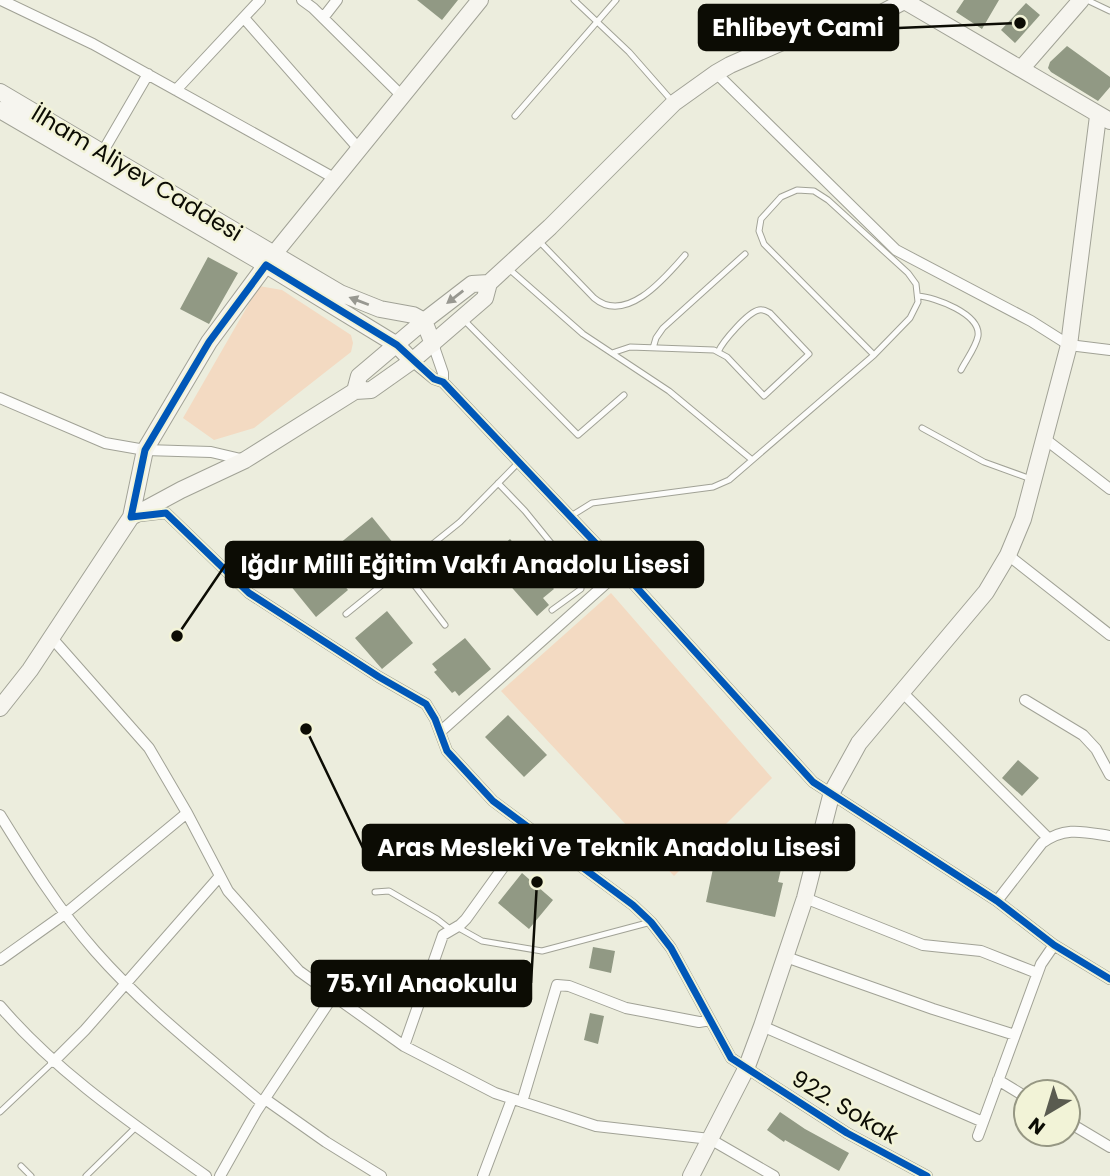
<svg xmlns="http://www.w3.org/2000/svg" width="1110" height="1176" font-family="Poppins,sans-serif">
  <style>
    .green { fill: #f3dac2 }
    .building { fill: #919984 }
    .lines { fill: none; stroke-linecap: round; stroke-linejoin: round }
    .lane-casing { stroke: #a1a296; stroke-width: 7 }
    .street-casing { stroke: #a1a296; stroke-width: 12 }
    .secondary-casing { stroke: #a1a296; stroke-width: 18 }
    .lane { stroke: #fcfcfa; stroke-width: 5 }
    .street { stroke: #fcfcfa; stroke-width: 10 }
    .secondary { stroke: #f6f5ef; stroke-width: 16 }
    .cycleway-casing { stroke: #f2f3d7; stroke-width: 11 }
    .cycleway { stroke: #0057b8; stroke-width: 7 }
    .oneway { fill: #989891 }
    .labels { text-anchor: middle; stroke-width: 5; stroke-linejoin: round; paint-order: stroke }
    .street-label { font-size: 23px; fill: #0c0c04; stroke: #f2f3d7 }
    .leader { fill: none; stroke: #0c0c04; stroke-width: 2.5 }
    .callout-dot { fill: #0c0c04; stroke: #f2f3d7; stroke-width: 2.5 }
    .callout { fill: #0c0c04; stroke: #0c0c04; stroke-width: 2.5 }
    .callout-label { font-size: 24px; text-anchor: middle; font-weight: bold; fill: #fff }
  </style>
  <rect width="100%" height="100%" fill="#eceddd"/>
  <path class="green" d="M 259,286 L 282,290 L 351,335 L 353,343 L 351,352 L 254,428 L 214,440 L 183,418 Z
    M 611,593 L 772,778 L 674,876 L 501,691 Z"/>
  <path class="building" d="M 417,0 L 458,0 L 442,20 Z
    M 964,0 L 999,0 L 982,29 L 956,12 Z
    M 1026,3 L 1040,15 L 1015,43 L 1001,30 Z
    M 1067,46 L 1110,77 L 1110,87 L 1098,101 L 1051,72 L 1048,68 L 1050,62 Z
    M 208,257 L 238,273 L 209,324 L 180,309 Z
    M 372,517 L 398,549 L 365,576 L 339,544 Z
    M 510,539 L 554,589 L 543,598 L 549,605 L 537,616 L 483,555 L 497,542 L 501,547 Z
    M 322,558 L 348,590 L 316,617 L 290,585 Z
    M 387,611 L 413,643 L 382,669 L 355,638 Z
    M 465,638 L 491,669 L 459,696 L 455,691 L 452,693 L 434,672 L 437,670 L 432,664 Z
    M 508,715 L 547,755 L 524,777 L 485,737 Z
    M 1018,760 L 1039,778 L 1022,796 L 1002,778 Z
    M 719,840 L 784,856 L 778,882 L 783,883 L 775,917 L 706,902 Z
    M 522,873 L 553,900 L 529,929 L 498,903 Z
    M 593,947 L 615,951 L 611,973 L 589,968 Z
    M 590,1013 L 604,1016 L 598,1044 L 584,1040 Z
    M 780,1112 L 805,1129 L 849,1153 L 839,1171 L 785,1140 L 784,1142 L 767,1130 Z"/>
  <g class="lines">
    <defs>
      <path id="lane" d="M 574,0 L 629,52 L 672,101
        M 1087,0 L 1110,11
        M 515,116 L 616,0
        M 538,240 L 594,298 C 626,325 665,278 685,255
        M 509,269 L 583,334 L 669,391 L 751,459
        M 918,296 C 935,297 981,314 978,336 C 976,347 966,360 961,370
        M 463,319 L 578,435 L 624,395
        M 653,348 L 656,338 L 663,328 L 745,254
        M 612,353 L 630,347 L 714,350 L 727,357 L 764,396 L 809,354 L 770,313 C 766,311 764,309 759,310 C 748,312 723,341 718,352
        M 922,428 L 984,462 L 1031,479
        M 498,483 L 525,511 L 581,580 L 581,589 L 552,610
        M 571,516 L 592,503 L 713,487 L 729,480 L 874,355 L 910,318 L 918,302 L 916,284 L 908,273 L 828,200 L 814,191 L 797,190 L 781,197 L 761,219 L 759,231 L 764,244 L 874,355
        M 402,569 L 445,625
        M 346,614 L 460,522 L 519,462
        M 375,892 L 389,891 L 437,919 L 451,930
        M 457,927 L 482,941 L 542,951 L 651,922
        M 0,1112 L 53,1062
        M 21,1166 L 31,1176
        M 86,1176 L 136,1127"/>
      <path id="street" d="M 1,0 L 93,44 L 336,179
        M 302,0 L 313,8 L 402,96
        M 244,18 L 360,150
        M 323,18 L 337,0
        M 716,73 L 896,250 L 1031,321 L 1069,345 L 1110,350
        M 176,90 L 260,0
        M 102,153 L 148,74
        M 433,344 L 443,373 L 443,382
        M 412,361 L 434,379 L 443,382 L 621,570 L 813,782 L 997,901 L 1054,945 L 1110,979
        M 0,398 L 105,443 L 145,450 L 211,452 L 245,460
        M 1045,439 L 1110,489
        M 141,516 L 166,513 L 249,593 L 379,677 L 426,704 L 435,719 L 447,751 L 493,801 L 633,905 L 651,922 L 671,948 L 731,1058 L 847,1133 L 927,1176
        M 1008,555 L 1110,635
        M 51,637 L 149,748 L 187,813 L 228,891 L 299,971 L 404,1046 L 495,1093 L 596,1126 L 710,1139 L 774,1176
        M 902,692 L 1048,838
        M 1025,700 L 1083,735 L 1096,749 L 1110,775
        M 440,732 L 621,570
        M 0,815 C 29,862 59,910 95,951 C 145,1008 205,1054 262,1103
        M 805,898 L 923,945 L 981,951 L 1037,973
        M 997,901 L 1042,843 C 1065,826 1084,832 1110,836
        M 786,957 L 933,1009 L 1015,1035
        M 0,960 L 66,913 L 187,813
        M 0,1006 C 58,1074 133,1124 206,1176
        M 762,1026 L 983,1122
        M 404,1046 L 443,935 L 460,925 L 466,919 L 530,830
        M 53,1062 L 85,1030 L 220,876
        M 998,1080 L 1026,1097
        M 265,1099 L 326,1142 L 381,1176
        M 522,1102 L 557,985 L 569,986 L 626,1008 L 699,1022 L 710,1020
        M 1068,1122 L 1110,1147
        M 978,1136 L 1041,964 L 1054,945
        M 220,1176 L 256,1112 L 333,996
        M 483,1176 L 512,1099"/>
      <path id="secondary" d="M 903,0 L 1110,121
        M 1021,69 L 1081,0
        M 0,92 L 340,293 L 380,309 L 413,315 L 424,321 L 433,344
        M 0,110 L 266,265 L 397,345 L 412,361
        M 355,391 L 359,376 L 424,321 L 472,284 L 489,283
        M 131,517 L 145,450 L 209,342 L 274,254 L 480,0
        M 0,708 L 30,670 L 131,517 L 181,490 L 245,460 L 355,391 L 371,390 L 412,361 L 485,298 L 489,283 L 550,227 L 674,103 L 716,73 L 730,65 L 796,36 L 857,26 L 906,0
        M 691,1176 L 746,1069 L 762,1026 L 805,898 L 832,792 L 859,743 L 986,592 L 1008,555 L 1023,519 L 1069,345 L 1098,116"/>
    </defs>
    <use href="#lane" class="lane-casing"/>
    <use href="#street" class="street-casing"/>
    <use href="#secondary" class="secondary-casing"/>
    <use href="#lane" class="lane"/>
    <use href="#street" class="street"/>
    <use href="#secondary" class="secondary"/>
    <defs>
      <path id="cycleway" d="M 927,1176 L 847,1133 L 731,1058 L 671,948 L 651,922 L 633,905 L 493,801 L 447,751 L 435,719 L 426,704 L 379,677 L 249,593 L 166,513 L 131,517 L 145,450 L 209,342 L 266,265 L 397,345 L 434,379 L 443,382 L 621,570 L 813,782 L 997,901 L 1054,945 L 1110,979"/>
    </defs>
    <use href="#cycleway" class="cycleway-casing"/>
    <use href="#cycleway" class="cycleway"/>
  </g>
  <defs><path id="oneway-solid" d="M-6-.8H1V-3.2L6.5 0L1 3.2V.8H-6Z" transform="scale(1.75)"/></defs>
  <g class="oneway">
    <use href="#oneway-solid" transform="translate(455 297) rotate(142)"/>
    <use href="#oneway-solid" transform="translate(359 301) rotate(-159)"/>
  </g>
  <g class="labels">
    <g class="street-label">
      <text transform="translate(137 173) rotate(31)" y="8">İlham Aliyev Caddesi</text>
      <text transform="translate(845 1107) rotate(31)" y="8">922. Sokak</text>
    </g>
  </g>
  <path class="leader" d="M1020 23L898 28M177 636L226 564M306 729L363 848M537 882L531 983"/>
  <g class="callout-dot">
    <circle cx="1020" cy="23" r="7"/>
    <circle cx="177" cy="636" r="7"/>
    <circle cx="306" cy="729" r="7"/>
    <circle cx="537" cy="882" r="7"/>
  </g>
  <g class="callout">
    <rect x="699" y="5" width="199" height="45" rx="7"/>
    <rect x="226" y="542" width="477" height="45" rx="7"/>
    <rect x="363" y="825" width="491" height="45" rx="7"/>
    <rect x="312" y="961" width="219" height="45" rx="7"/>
  </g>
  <g class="callout-label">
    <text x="798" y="36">Ehlibeyt Cami</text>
    <text x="465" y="573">Iğdır Milli Eğitim Vakfı Anadolu Lisesi</text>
    <text x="609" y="856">Aras Mesleki Ve Teknik Anadolu Lisesi</text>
    <text x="422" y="992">75.Yıl Anaokulu</text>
  </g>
  <g transform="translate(1047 1113) rotate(218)"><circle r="33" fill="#f2f3d7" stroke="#969783" stroke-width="2"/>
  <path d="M0-5L12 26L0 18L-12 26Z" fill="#5a5b50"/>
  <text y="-10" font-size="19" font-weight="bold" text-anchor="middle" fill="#0c0c04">N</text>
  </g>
</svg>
